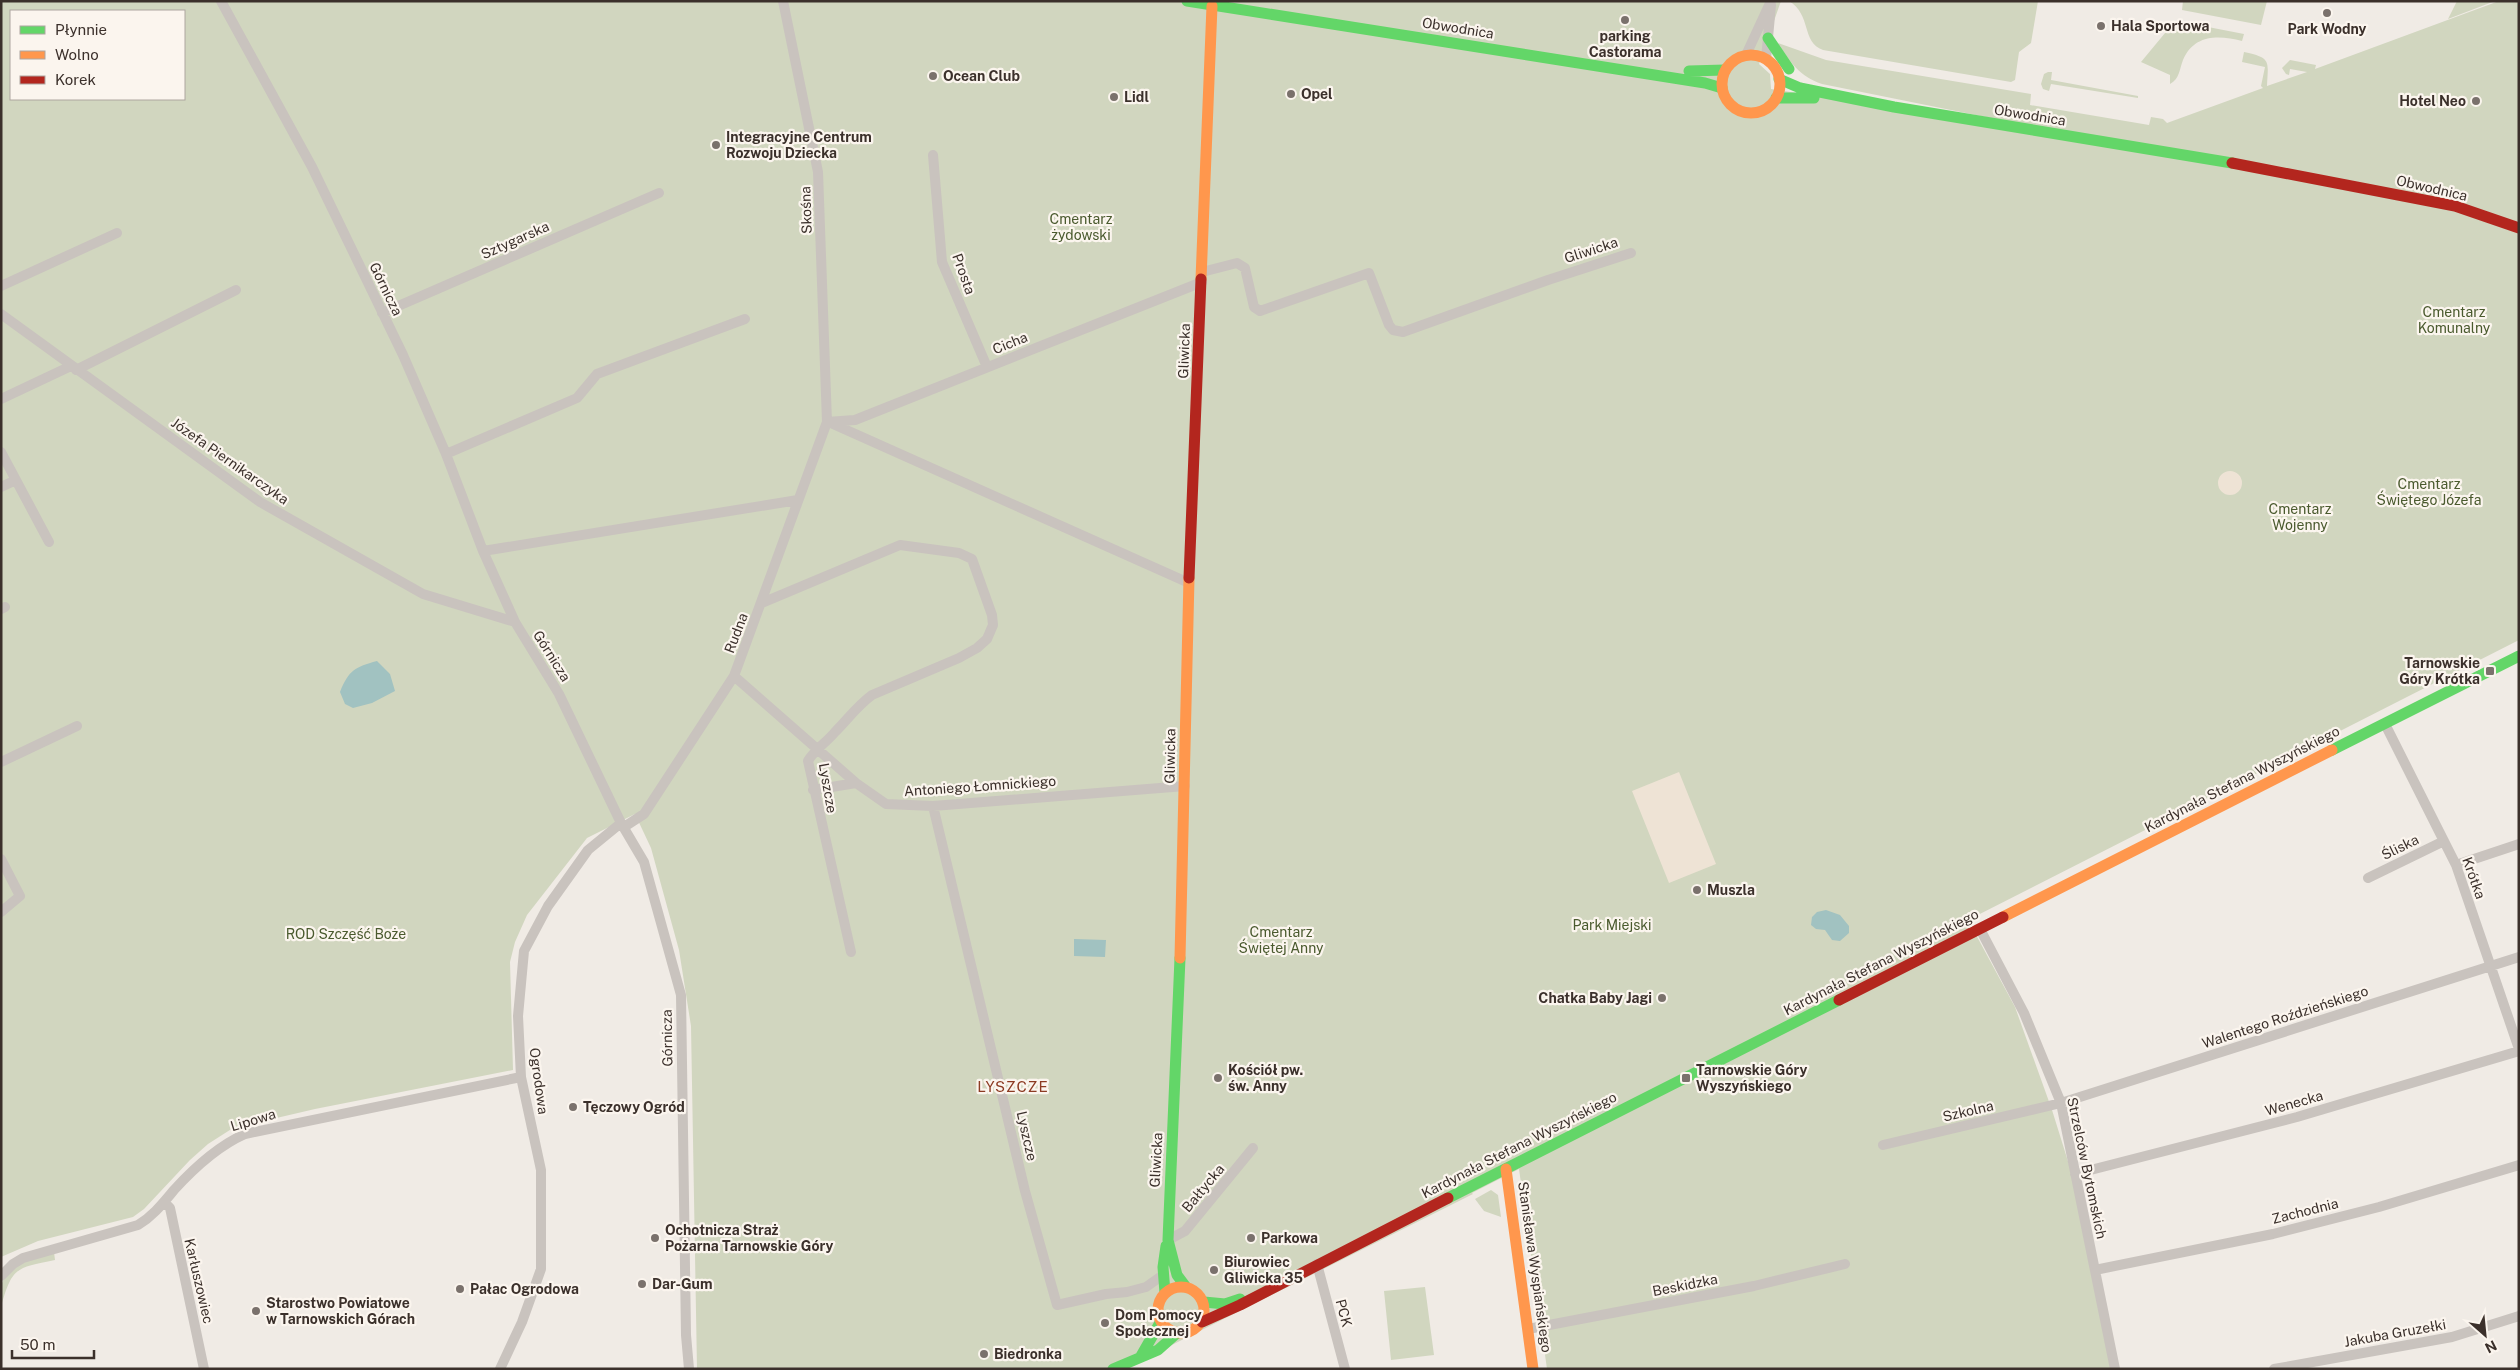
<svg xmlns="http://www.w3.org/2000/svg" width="2520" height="1370" font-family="'Public Sans',sans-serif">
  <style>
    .green { fill: #d1d6bf; fill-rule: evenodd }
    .plaza { fill: #eee3d5 }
    .water { fill: #a1c2c1 }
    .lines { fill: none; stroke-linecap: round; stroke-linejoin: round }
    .street { stroke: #c9c3be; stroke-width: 10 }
    .fast { stroke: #63d668; stroke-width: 11 }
    .slow { stroke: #ff974d; stroke-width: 11 }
    .jam { stroke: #b3261e; stroke-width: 11 }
    .poi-dot { fill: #7a716c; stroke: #fbf5ee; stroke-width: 2 }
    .labels { text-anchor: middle; stroke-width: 4.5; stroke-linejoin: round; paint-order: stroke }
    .poi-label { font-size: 14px; font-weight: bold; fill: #3b302b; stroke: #fbf5ee; text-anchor: start }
    .street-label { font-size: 14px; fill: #3b302b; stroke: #fbf5ee }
    .park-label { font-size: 14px; fill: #4a5a2e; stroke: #fbf5ee }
    .neighbourhood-label { font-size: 15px; letter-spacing: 1px; fill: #8c3b22; stroke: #fbf5ee }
  </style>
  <rect width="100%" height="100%" fill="#f0ebe5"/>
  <path class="green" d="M 1,1 L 1781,1 L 1759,64 L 1770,74 L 1771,89 L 2114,143 L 1822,84 C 1799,76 1791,63 1778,43 L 1826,60 L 2031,94 L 2030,105 L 2149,125 L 2151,117 L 2163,119 L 2167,123 L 2263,88 L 2261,86 L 2265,67 L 2242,62 L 2244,52 C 2272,58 2268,61 2267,86 L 2307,72 L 2290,69 L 2289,75 L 2286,74 L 2282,68 L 2290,60 L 2316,65 L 2315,69 L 2499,1 L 2519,1 L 2519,640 L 1968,920 L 2015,1007 L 2052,1110 L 2081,1203 L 2113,1369 L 1547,1369 L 1519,1169 L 1472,1193 L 1473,1194 L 1124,1369 L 697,1369 L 691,1026 L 679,950 L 651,848 L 635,814 L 587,838 L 527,915 L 515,942 L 510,962 L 513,1070 L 315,1109 L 233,1128 L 208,1144 L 190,1160 L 144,1209 L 133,1217 L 38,1241 L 1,1257 ZM 11,11 L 184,11 L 184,99 L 11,99 Z
    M 1789,1 L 2038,1 L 2031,43 L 2019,52 L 2015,80 L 2011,82 L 1823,50 C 1801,42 1812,15 1789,1 Z
    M 2183,1 L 2267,1 L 2261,25 L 2182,10 Z
    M 2457,1 L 2495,1 L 2448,19 Z
    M 2179,23 L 2190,24 L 2190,28 L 2207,29 L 2208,27 L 2244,34 L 2242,41 C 2219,35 2194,34 2183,60 C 2179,70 2180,78 2170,84 L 2170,75 L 2141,62 L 2170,27 Z
    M 2048,72 L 2052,72 L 2051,80 L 2138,96 L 2138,98 L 2051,84 L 2049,91 L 2043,89 L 2041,84 L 2044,74 Z
    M 1491,1190 L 1498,1195 L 1501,1217 L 1484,1211 L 1475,1199 Z
    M 54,1252 L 55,1260 C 16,1268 12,1267 1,1307 C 1,1300 0,1290 2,1283 C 9,1263 35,1257 54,1252 Z
    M 1425,1287 L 1434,1355 L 1391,1360 L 1384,1291 Z"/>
  <path class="plaza" d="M2218 483a12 12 0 1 1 24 0a12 12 0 1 1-24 0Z
    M 1679,772 L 1716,864 L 1669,883 L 1632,791 Z"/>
  <path class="water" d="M 377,661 L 390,674 L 395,691 L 372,703 L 353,708 L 345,704 L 340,692 C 349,670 355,667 377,661 Z
    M 1826,910 L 1840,915 L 1849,926 L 1849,933 L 1840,941 L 1832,940 L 1825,930 L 1816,929 L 1811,925 L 1812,917 L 1817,912 Z
    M 1074,939 L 1106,940 L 1105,957 L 1074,956 Z"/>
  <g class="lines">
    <path class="street" d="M 221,1 L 312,167 L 403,355 L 446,454 L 483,551 L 515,622 L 559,694 L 621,823 L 644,862 L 681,995 L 686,1335 L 689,1369
      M 1746,55 L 1771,1
      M 1766,59 L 1771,5
      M 933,155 L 942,262 L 987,367
      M 1202,272 L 1237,263 L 1245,268 L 1254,307 L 1260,311 L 1369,273 L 1389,325 L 1393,330 L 1403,332 L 1548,280 L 1631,253
      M 1,286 L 117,233
      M 382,313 L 659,193
      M 1,314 L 260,502 L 423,594 L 515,622
      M 76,370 L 236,290
      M 1,399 L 71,366
      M 827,422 L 855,420 L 1202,282
      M 833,424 L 1189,583
      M 1,452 L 49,542
      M 446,454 L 577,398 L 597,374 L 745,319
      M 1,487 L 16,480
      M 483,551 L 798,500
      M 762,603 L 900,545 L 959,553 L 972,559 L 992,615 L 993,625 L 987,639 L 977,648 L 959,658 L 872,695 C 857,706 848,719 835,732 C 827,742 814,750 808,761 L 851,952
      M 1,609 L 5,607
      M 734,676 L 856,783 L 886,804 L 933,806 L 1185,786
      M 2385,724 L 2456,865 L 2519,1049
      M 1,762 L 77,726
      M 813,790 L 856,783
      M 933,806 L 1025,1191 L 1057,1305 L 1106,1294 L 1127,1292 L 1146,1287 L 1163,1275
      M 624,827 L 644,814 L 734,676 L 827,422 L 818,172 L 783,1
      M 1,859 L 20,896 L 1,912
      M 2456,865 L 2519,844
      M 2368,878 L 2444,841
      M 1980,929 L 2024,1013 L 2061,1103 L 2115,1369
      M 1883,1145 L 2061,1103 L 2519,957
      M 2075,1174 L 2297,1117 L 2519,1051
      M 164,1202 L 170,1208 L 204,1369
      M 1168,1240 L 1185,1231 L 1253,1148
      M 1317,1264 L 1345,1369
      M 2095,1270 L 2273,1234 L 2379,1207 L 2519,1165
      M 1,1276 L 13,1264 L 23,1258 L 138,1225 C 153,1216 163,1203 174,1190 C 194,1168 218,1146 245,1134 L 521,1077
      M 1528,1329 L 1754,1286 L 1845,1264
      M 500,1369 L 522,1322 L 541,1269 L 541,1170 L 521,1077 L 518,1016 L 524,951 L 548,906 L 588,850 L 621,823
      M 2274,1369 L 2452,1337 L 2519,1316"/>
    <path class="fast" d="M 1187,1 L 1705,83 L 1722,88
      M 1768,38 L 1789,69
      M 1689,71 L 1725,70
      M 1779,79 L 1800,88 L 1894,107 L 2232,163
      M 1776,98 L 1814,98
      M 2332,750 L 2519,656
      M 1180,958 L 1168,1240 L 1177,1275 L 1186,1287
      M 1448,1198 L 1839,1000
      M 1165,1293 L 1163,1267 L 1166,1246
      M 1204,1302 L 1225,1304 L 1240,1299
      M 1141,1356 L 1161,1321
      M 1113,1369 L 1158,1350 L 1176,1334"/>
    <path class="slow" d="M1722 84a29 29 0 1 1 58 0a29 29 0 1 1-58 0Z
      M 1201,279 L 1212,6
      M 2003,917 L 2332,750
      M 1180,958 L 1189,578
      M 1506,1169 L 1533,1369
      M1158 1310a23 23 0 1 1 46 0a23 23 0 1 1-46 0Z"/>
    <path class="jam" d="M 2232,163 L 2455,206 L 2519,228
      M 1189,578 L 1201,279
      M 1839,1000 L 2003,917
      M 1202,1322 L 1240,1305 L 1448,1198"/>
  </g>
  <g class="poi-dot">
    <circle cx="2327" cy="13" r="5"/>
    <circle cx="1625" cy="20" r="5"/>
    <circle cx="2101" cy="26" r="5"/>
    <circle cx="933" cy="76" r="5"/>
    <circle cx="1291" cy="94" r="5"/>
    <circle cx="1114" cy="97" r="5"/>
    <circle cx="2476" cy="101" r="5"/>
    <circle cx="716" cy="145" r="5"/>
    <rect x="2485" y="666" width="10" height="10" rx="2.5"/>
    <circle cx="1697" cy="890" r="5"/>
    <circle cx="1662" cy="998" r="5"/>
    <circle cx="1218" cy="1078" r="5"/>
    <rect x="1681" y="1073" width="10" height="10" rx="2.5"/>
    <circle cx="573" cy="1107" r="5"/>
    <circle cx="655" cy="1238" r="5"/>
    <circle cx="1251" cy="1238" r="5"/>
    <circle cx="1214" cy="1270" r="5"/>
    <circle cx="642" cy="1284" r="5"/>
    <circle cx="460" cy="1289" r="5"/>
    <circle cx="256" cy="1311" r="5"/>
    <circle cx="1105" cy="1323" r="5"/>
    <circle cx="984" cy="1354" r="5"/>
  </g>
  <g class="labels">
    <g class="poi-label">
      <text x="2111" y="31">Hala Sportowa</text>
      <text x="2327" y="34" text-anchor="middle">Park Wodny</text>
      <text x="1625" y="41" text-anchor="middle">parking<tspan x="1625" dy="16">Castorama</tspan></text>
      <text x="943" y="81">Ocean Club</text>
      <text x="1301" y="99">Opel</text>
      <text x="1124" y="102">Lidl</text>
      <text x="2466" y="106" text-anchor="end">Hotel Neo</text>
      <text x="726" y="142">Integracyjne Centrum<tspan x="726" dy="16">Rozwoju Dziecka</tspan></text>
      <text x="2480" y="668" text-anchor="end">Tarnowskie<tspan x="2480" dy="16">Góry Krótka</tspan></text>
      <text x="1707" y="895">Muszla</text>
      <text x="1652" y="1003" text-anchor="end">Chatka Baby Jagi</text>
      <text x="1228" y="1075">Kościół pw.<tspan x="1228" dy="16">św. Anny</tspan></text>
      <text x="1696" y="1075">Tarnowskie Góry<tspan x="1696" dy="16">Wyszyńskiego</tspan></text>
      <text x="583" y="1112">Tęczowy Ogród</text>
      <text x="665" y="1235">Ochotnicza Straż<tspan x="665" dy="16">Pożarna Tarnowskie Góry</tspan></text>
      <text x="1261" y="1243">Parkowa</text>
      <text x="1224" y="1267">Biurowiec<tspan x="1224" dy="16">Gliwicka 35</tspan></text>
      <text x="652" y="1289">Dar-Gum</text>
      <text x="470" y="1294">Pałac Ogrodowa</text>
      <text x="266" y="1308">Starostwo Powiatowe<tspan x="266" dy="16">w Tarnowskich Górach</tspan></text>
      <text x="1115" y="1320">Dom Pomocy<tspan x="1115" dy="16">Społecznej</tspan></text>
      <text x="994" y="1359">Biedronka</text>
    </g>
    <g class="street-label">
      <text transform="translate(1458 28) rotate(9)" y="5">Obwodnica</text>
      <text transform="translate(2030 115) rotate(9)" y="5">Obwodnica</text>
      <text transform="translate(2432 188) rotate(13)" y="5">Obwodnica</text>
      <text transform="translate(806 210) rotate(-92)" y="5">Skośna</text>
      <text transform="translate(515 240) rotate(-24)" y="5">Sztygarska</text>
      <text transform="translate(1591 250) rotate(-18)" y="5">Gliwicka</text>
      <text transform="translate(964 274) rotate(70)" y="5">Prosta</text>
      <text transform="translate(386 289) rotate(64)" y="5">Górnicza</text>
      <text transform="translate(1010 343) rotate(-22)" y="5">Cicha</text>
      <text transform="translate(1184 351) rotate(-88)" y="5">Gliwicka</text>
      <text transform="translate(230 461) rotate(35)" y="5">Józefa Piernikarczyka</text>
      <text transform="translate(736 633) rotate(-69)" y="5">Rudna</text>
      <text transform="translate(552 656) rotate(58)" y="5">Górnicza</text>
      <text transform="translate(1170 756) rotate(-89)" y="5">Gliwicka</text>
      <text transform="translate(2242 779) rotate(-27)" y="5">Kardynała Stefana Wyszyńskiego</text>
      <text transform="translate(980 786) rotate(-4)" y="5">Antoniego Łomnickiego</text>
      <text transform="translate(828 788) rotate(80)" y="5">Lyszcze</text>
      <text transform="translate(2400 847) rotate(-26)" y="5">Śliska</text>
      <text transform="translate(2474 878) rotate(70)" y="5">Krótka</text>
      <text transform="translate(1881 962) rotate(-27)" y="5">Kardynała Stefana Wyszyńskiego</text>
      <text transform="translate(2285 1017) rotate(-18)" y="5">Walentego Roździeńskiego</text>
      <text transform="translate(667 1038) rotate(-91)" y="5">Górnicza</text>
      <text transform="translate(539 1081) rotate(82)" y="5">Ogrodowa</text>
      <text transform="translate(2294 1103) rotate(-16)" y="5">Wenecka</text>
      <text transform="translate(1968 1111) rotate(-13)" y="5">Szkolna</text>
      <text transform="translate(253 1120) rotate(-17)" y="5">Lipowa</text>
      <text transform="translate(1027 1136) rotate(77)" y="5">Lyszcze</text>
      <text transform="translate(1519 1145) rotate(-27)" y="5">Kardynała Stefana Wyszyńskiego</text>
      <text transform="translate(1156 1160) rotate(-87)" y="5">Gliwicka</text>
      <text transform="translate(2087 1168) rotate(78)" y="5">Strzelców Bytomskich</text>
      <text transform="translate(1203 1188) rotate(-50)" y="5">Bałtycka</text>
      <text transform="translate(2305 1211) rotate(-14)" y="5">Zachodnia</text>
      <text transform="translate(1535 1267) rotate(82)" y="5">Stanisława Wyspiańskiego</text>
      <text transform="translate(199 1281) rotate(77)" y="5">Karłuszowiec</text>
      <text transform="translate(1685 1285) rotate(-11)" y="5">Beskidzka</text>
      <text transform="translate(1344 1313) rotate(75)" y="5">PCK</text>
      <text transform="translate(2395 1333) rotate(-10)" y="5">Jakuba Gruzełki</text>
    </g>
    <g class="park-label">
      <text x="1081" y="224">Cmentarz<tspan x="1081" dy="16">żydowski</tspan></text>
      <text x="2454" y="317">Cmentarz<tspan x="2454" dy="16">Komunalny</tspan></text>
      <text x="2429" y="489">Cmentarz<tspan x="2429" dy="16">Świętego Józefa</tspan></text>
      <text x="2300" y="514">Cmentarz<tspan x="2300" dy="16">Wojenny</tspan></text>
      <text x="1612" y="930">Park Miejski</text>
      <text x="1281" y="937">Cmentarz<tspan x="1281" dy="16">Świętej Anny</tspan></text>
      <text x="346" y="939">ROD Szczęść Boże</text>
    </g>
    <g class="neighbourhood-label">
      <text x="1013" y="1092">LYSZCZE</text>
    </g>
  </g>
  <rect width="2520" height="1370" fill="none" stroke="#3b302b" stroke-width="5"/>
  <rect x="10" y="10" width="175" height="90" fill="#fbf5ee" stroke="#aea6a0"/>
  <rect x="20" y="26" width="25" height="8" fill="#63d668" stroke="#aea6a0"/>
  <text x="55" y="35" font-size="15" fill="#3b302b">Płynnie</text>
  <rect x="20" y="51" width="25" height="8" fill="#ff974d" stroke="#aea6a0"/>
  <text x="55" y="60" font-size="15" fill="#3b302b">Wolno</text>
  <rect x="20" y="76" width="25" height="8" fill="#b3261e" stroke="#aea6a0"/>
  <text x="55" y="85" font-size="15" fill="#3b302b">Korek</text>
  <g transform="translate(2485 1335) rotate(153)" stroke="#fbf5ee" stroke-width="4" paint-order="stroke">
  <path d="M0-4L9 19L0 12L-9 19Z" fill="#3b302b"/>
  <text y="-8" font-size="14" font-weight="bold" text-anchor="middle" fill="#3b302b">N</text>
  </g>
  <path d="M12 1350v8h82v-8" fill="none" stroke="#3b302b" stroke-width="2.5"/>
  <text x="20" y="1350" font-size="15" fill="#3b302b" stroke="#fbf5ee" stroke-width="4" paint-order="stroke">50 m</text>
</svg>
